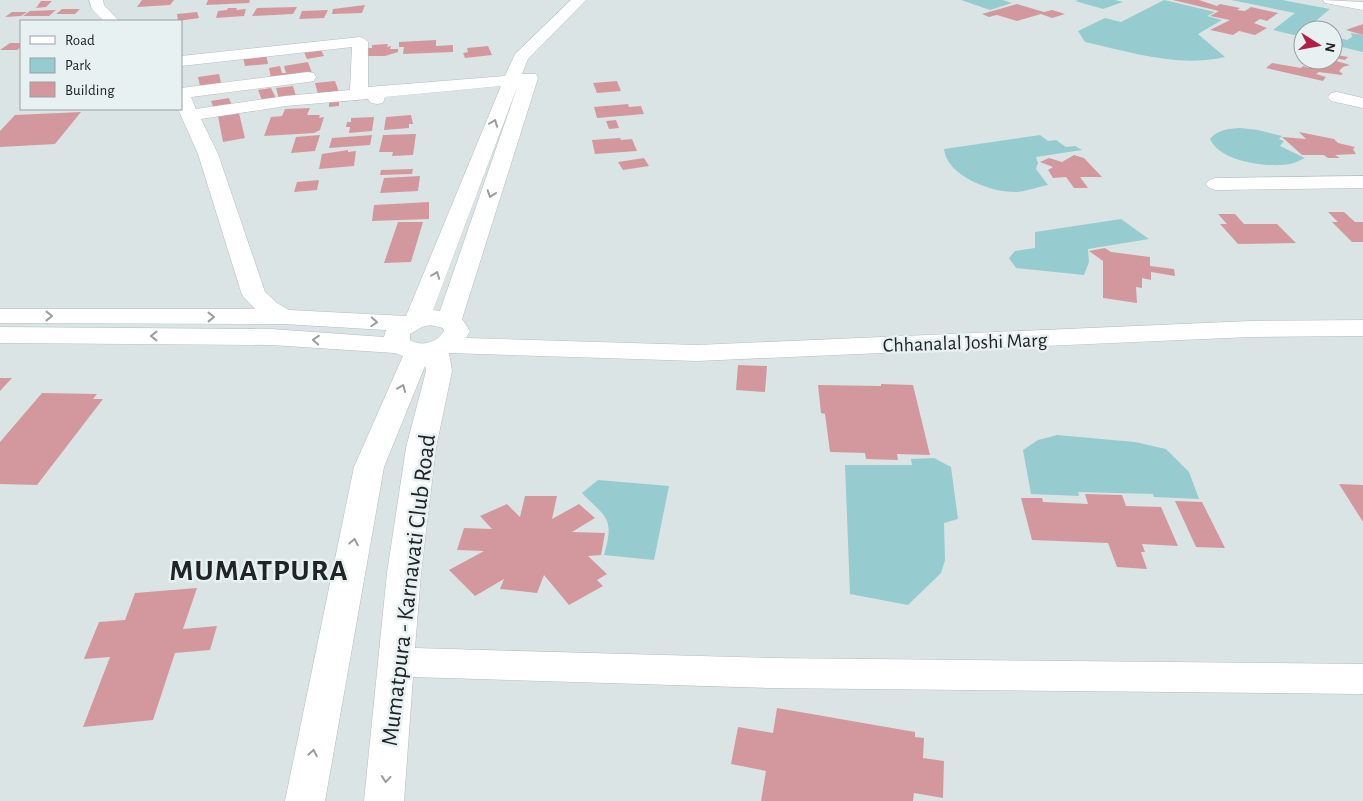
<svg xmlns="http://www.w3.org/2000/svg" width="1363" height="801" font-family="'Alegreya Sans',sans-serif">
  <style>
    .green { fill: #96cccf }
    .building { fill: #d3989e }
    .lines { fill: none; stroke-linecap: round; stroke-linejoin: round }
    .minor-casing { stroke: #b4bdbd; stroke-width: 1 }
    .minor { fill: #fff; fill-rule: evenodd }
    .oneway { stroke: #9b9c9c }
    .labels { text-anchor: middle; stroke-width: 5; stroke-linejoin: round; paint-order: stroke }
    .street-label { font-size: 20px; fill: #212424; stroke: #e8f1f2 }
    .near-street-label { font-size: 24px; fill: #212424; stroke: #e8f1f2 }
    .near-district-label { font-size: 30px; font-weight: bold; letter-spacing: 1px; fill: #212424; stroke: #e8f1f2 }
  </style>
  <rect width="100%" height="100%" fill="#dbe4e4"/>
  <path class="green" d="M 961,0 L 1003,0 L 1012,3 L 990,10 Z
    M 1079,0 L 1115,0 L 1123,2 L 1103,9 L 1075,1 Z
    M 1164,0 L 1215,12 L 1207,16 L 1222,20 L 1198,34 L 1225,57 C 1178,68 1131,52 1085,42 L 1078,31 L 1105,18 L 1121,22 Z
    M 1231,0 L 1282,0 L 1330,9 L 1298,36 L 1273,30 L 1295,13 Z
    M 1351,33 L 1363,35 L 1363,52 L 1333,45 L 1335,37 L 1347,40 L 1352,37 Z
    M 1240,128 L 1258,130 L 1282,136 L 1279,139 L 1284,141 L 1280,146 L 1305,158 C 1300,160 1295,163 1290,164 C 1268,168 1220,162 1210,139 C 1218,129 1229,129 1240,128 Z
    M 1040,135 L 1048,141 L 1056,140 L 1066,147 L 1075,146 L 1082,150 L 1036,157 L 1038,163 L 1036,169 L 1048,185 C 1038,187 1027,191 1017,192 C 993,193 947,177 944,149 Z
    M 1121,219 L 1149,239 L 1088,249 L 1089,262 L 1084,275 L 1016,268 L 1009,258 L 1015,251 L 1035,248 L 1035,232 Z
    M 1057,435 L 1135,442 L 1166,449 L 1189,472 L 1199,499 L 1154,497 L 1153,494 L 1078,492 L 1079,496 L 1031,494 L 1023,450 L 1038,440 Z
    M 934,458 L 951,467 L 958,519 L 944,523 L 945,560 L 941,573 L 908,605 L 850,594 L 845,465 L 912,465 L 911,459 Z
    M 598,480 L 669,486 L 654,560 L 604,555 C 615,517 606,518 582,493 Z"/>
  <path class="building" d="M 142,0 L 174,0 L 170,5 L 137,7 Z
    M 208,0 L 250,0 L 249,3 L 206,5 Z
    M 1173,0 L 1199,0 L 1217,6 L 1220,4 L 1240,8 L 1237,10 L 1245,11 L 1251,7 L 1278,13 L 1267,21 L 1260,19 L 1254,23 L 1267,28 L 1255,35 L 1239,31 L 1233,35 L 1210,30 L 1230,20 L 1210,16 L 1219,11 Z
    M 41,1 L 52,1 L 46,7 L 36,8 Z
    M 1017,4 L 1044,12 L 1052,10 L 1065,14 L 1052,18 L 1041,14 L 1017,21 L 997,15 L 989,17 L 982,14 Z
    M 365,5 L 362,13 L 332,14 L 333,9 Z
    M 297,7 L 293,14 L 252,16 L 257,8 Z
    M 228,8 L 237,8 L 236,10 L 246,9 L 244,16 L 216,18 L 218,11 L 227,10 Z
    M 62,9 L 80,9 L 75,14 L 56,14 Z
    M 56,10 L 49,16 L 23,16 L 30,11 Z
    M 328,10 L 324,18 L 299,19 L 302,11 Z
    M 12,12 L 27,12 L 21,16 L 5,17 Z
    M 197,12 L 199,18 L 178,21 L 177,14 Z
    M 1363,24 L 1363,35 L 1346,30 Z
    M 436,40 L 436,46 L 453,45 L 453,52 L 403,54 L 404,47 L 399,47 L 399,42 Z
    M 10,43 L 21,43 L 21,47 L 17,50 L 0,50 Z
    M 388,44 L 387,47 L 391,46 L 390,49 L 398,49 L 398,52 L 385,56 L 363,56 L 365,48 L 372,48 L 372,45 Z
    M 488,46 L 492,55 L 465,58 L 463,53 L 468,52 L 467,48 Z
    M 320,48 L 324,56 L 307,59 L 303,50 Z
    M 1333,53 L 1339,54 L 1337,55 L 1348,57 L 1345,60 L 1335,58 L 1333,60 Z
    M 266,54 L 268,64 L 245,66 L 243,57 Z
    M 1304,60 L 1333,60 L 1350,65 L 1343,67 L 1339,71 L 1343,74 L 1341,75 L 1319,72 L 1316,74 L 1326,77 L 1323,81 L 1266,68 L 1272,63 L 1301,68 L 1303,66 L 1308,68 L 1310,66 L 1302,62 Z
    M 308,62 L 312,73 L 271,78 L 269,68 L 280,66 L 282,73 L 286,73 L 284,66 Z
    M 219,74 L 222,87 L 201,90 L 198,77 Z
    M 335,81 L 339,92 L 318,94 L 315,83 Z
    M 617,81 L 621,91 L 597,93 L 593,83 Z
    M 293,86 L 296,96 L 279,99 L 276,88 Z
    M 271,88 L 276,98 L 262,100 L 258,90 Z
    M 370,94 L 370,99 L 339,102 L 339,106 L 329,107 L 329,98 Z
    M 229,98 L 232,106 L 214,109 L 211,101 Z
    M 628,104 L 629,107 L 641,106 L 644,114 L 597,118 L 594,107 Z
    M 310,108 L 307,115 L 320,115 L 319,118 L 324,117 L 320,130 L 314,133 L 264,136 L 271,117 L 282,116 L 285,109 Z
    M 81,112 L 55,144 L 0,147 L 0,131 L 15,115 Z
    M 239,113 L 245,138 L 223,142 L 218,116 Z
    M 411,115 L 413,124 L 409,124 L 409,128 L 384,130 L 386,117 Z
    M 374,117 L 372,131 L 349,133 L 350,127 L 346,127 L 347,122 L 351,122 L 351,118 Z
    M 616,120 L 619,128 L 609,129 L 606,121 Z
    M 1299,132 L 1334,139 L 1338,143 L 1355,147 L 1353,149 L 1356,154 L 1335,155 L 1340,158 L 1328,158 L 1324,155 L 1302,155 L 1282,137 L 1306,139 Z
    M 416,134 L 413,155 L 392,156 L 393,152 L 379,152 L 383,135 Z
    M 320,135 L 315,151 L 291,153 L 296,137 Z
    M 372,135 L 370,145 L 329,148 L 332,138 Z
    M 620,138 L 621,140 L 632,139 L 637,151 L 595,154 L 592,140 Z
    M 348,150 L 348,152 L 356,151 L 354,166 L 319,169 L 322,154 Z
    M 1074,155 L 1084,158 L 1102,177 L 1080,177 L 1088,188 L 1074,188 L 1066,177 L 1053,178 L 1048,170 L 1053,167 L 1040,162 L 1049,158 L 1062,162 Z
    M 644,158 L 649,166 L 623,170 L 618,162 Z
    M 413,169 L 412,174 L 380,175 L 381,170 Z
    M 420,176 L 418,191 L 380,193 L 384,178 Z
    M 319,180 L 317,190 L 294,192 L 297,182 Z
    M 429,202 L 429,219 L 372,221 L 374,205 Z
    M 1328,212 L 1344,212 L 1355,222 L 1363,222 L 1363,242 L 1352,242 L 1332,222 L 1338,222 Z
    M 1218,214 L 1235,214 L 1244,224 L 1277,224 L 1296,243 L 1238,244 L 1220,224 L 1227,224 Z
    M 398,222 L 423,222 L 411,262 L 384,263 Z
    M 1105,248 L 1111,252 L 1150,257 L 1150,266 L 1174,269 L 1175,276 L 1151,272 L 1151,280 L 1142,278 L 1142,288 L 1136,287 L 1137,303 L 1103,298 L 1103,261 L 1089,251 Z
    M 738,365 L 767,366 L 765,392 L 736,390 Z
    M 0,378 L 12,378 L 0,391 Z
    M 881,384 L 913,385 L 930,455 L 897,454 L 898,460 L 866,459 L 865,453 L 830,452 L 825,414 L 821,413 L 818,385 L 881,386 Z
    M 42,393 L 97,394 L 93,399 L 103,399 L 37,485 L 0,484 L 0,442 Z
    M 1339,484 L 1363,485 L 1363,522 Z
    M 1085,494 L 1122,495 L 1126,506 L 1161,507 L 1178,546 L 1142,544 L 1145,552 L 1141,552 L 1147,569 L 1117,567 L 1108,543 L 1032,540 L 1021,498 L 1042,498 L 1043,502 L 1088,504 Z
    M 525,496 L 557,496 L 552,519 L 579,504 L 595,518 L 572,532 L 605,533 L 601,555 L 588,556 L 607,574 L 597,580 L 603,586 L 569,605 L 544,575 L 537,593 L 500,589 L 504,579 L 475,596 L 449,570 L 484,551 L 457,550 L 464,528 L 492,529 L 480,516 L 507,504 L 520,517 Z
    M 1175,501 L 1202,502 L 1225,548 L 1196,547 Z
    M 197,588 L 183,629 L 217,626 L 210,650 L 175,653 L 153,720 L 83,727 L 110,657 L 84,659 L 99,622 L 125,620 L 135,593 Z
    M 777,708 L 915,732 L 915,737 L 924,738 L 923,758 L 944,761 L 943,798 L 914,793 L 913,801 L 761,801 L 766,771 L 731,764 L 738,727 L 773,733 Z"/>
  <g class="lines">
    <defs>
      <path id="minor" d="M 89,0 L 103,0 L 104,5 L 119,21 L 104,21 L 92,9 Z
        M 571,0 L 586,0 L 528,59 L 522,74 L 536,74 L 538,78 L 462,319 L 470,331 L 466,338 L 697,345 L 1250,321 L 1363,320 L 1363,336 L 1250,337 L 697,361 L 449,353 L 452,371 L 436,448 L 421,573 L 415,648 L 769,658 L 1363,664 L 1363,694 L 769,688 L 413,677 L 404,801 L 364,801 L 387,573 L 406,448 L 426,371 L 425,366 L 384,467 L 325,801 L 285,801 L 354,467 L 403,356 L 395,353 L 271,345 L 0,343 L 0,327 L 271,329 L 384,337 L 386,330 L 283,324 L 0,323 L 0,309 L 255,309 L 242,295 L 198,154 L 178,109 L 181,109 L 181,88 L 308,72 L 314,73 L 316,77 L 314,81 L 308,82 L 191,97 L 196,109 L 286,96 L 350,90 L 352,47 L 181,66 L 181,56 L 360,37 L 365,39 L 368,42 L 368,87 L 505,76 L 515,54 ZM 518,85 L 440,311 L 433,310 ZM 501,86 L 406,316 L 289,310 L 277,303 L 265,292 L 218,154 L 201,119 L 286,106 L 368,99 L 371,103 L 377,104 L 383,103 L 385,97 ZM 430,325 L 443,328 L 444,331 C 437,343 421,347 410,340 L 410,334 L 422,327 Z
        M 1323,0 L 1363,2 L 1363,10 L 1325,3 Z
        M 1337,92 L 1363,98 L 1363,108 L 1331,101 L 1328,97 L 1331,93 Z
        M 1363,176 L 1363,188 L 1216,190 L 1209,188 L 1206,184 L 1209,180 L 1216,178 Z"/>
    </defs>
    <use href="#minor" class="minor-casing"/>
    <use href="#minor" class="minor"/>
  </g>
  <defs><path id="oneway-chevron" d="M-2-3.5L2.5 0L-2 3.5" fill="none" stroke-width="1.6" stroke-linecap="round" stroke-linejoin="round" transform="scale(1.25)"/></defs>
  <g class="oneway">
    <use href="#oneway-chevron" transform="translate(494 123) rotate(-69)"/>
    <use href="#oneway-chevron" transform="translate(491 194) rotate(109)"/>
    <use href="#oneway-chevron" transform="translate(436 275) rotate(-69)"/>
    <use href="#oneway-chevron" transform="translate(49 316)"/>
    <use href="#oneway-chevron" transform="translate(211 317)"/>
    <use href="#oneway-chevron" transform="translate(374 322) rotate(3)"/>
    <use href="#oneway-chevron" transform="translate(154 336) rotate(-180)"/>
    <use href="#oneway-chevron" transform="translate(316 340) rotate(-176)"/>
    <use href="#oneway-chevron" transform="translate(402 388) rotate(-67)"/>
    <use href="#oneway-chevron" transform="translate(354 542) rotate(-79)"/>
    <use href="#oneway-chevron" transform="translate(313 753) rotate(-80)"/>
    <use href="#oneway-chevron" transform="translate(386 779) rotate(95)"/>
  </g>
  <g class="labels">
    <g class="street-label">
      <text transform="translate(965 342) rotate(-2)" y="7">Chhanalal Joshi Marg</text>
    </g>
    <g class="near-street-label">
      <text transform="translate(408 590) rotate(-83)" y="8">Mumatpura - Karnavati Club Road</text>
    </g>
    <g class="near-district-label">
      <text x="259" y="580">MUMATPURA</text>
    </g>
  </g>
  <rect x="20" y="20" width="162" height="90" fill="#e8f1f2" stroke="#989fa0"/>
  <rect x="30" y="36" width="25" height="8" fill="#ffffff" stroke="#989fa0"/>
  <text x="65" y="45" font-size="15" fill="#212424">Road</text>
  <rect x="30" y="58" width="25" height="15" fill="#96cccf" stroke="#989fa0"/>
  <text x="65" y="70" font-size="15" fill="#212424">Park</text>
  <rect x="30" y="82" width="25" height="15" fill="#d3989e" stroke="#989fa0"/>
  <text x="65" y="95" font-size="15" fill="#212424">Building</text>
  <g transform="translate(1318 45) rotate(101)"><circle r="24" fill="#e8f1f2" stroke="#989fa0"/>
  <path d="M0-4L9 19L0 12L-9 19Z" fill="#b11e46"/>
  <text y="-8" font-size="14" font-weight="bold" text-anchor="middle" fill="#212424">N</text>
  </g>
</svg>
